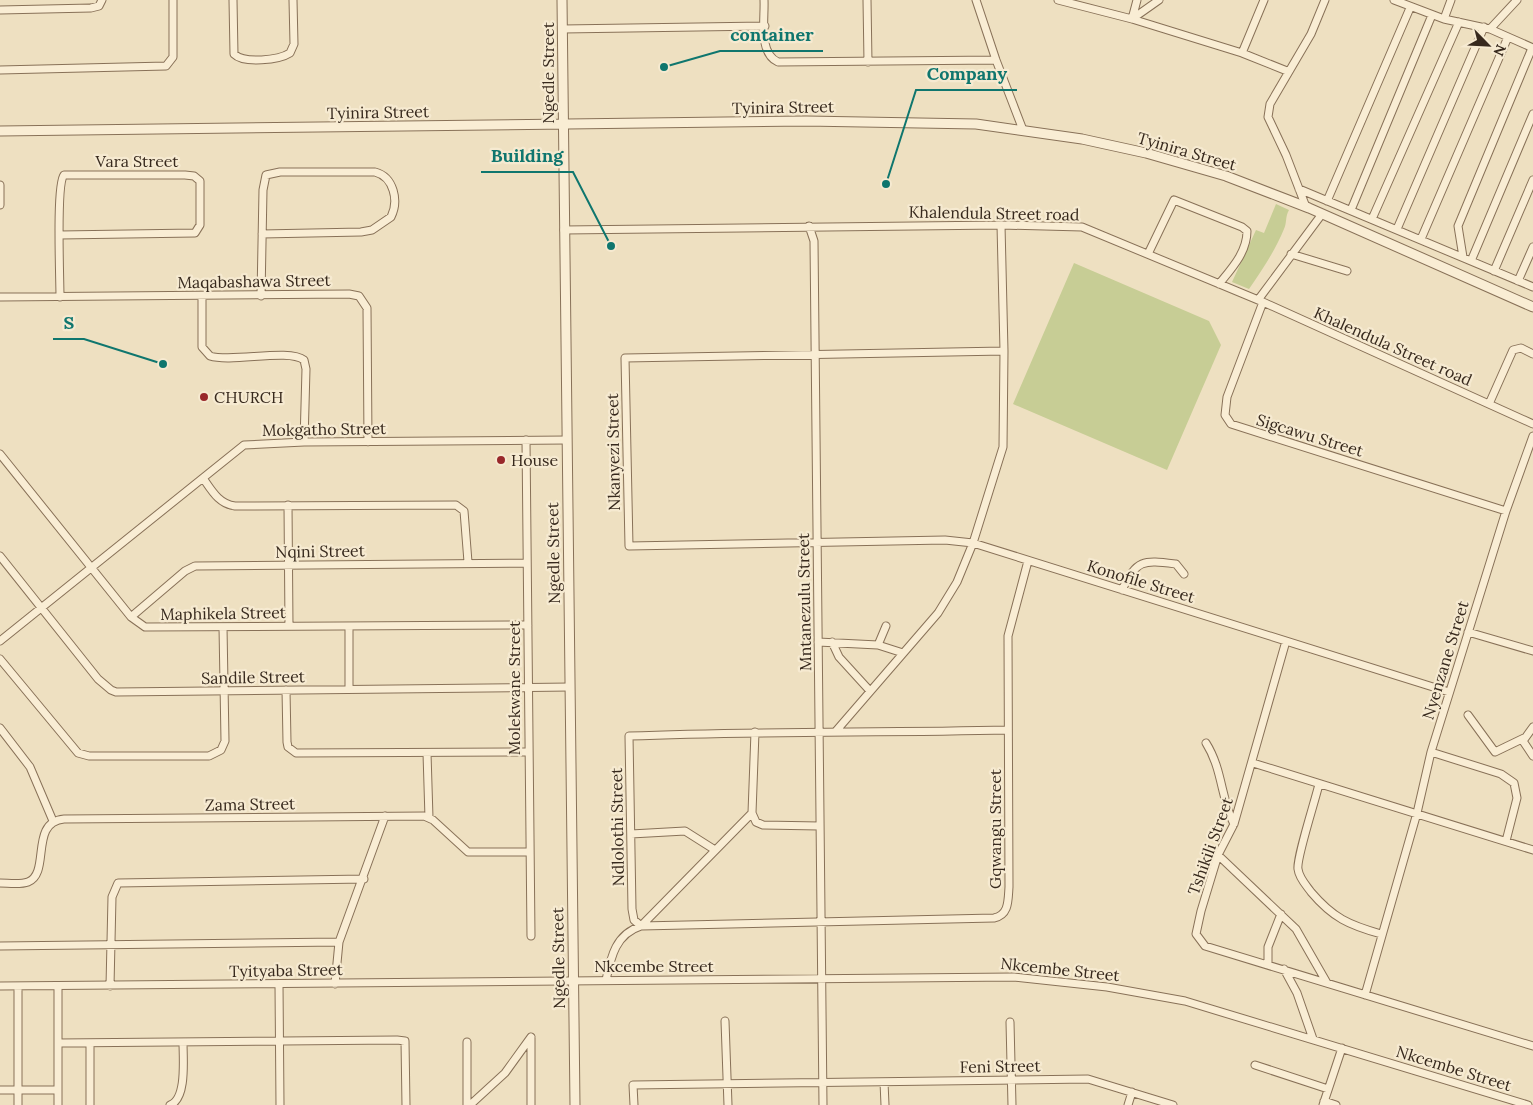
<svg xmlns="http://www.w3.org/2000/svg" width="1533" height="1105" font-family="Lora,serif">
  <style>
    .green { fill: #c7cd95 }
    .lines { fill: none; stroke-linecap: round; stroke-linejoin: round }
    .minor-casing { stroke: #887158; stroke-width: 9 }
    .tertiary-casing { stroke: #887158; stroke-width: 11 }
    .minor { stroke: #f9edd4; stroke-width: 7 }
    .tertiary { stroke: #f9edd4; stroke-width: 9 }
    .poi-dot { fill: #98272a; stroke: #f6ead1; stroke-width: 2 }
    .labels { text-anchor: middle; stroke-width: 4.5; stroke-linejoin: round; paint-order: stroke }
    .street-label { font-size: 16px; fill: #37291d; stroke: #f6ead1 }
    .poi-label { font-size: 16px; fill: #37291d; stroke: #f6ead1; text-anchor: start }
    .leader { fill: none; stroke: #0f766e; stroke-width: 2 }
    .callout-dot { fill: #0f766e; stroke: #f6ead1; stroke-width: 2 }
    .callout-label { font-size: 18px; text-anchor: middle; font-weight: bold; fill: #0f766e; stroke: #f6ead1; stroke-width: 4.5; stroke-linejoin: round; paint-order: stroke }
  </style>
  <rect width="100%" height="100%" fill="#eee0c1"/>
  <path class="green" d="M 1276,204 L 1289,210 C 1285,217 1287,223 1284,229 C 1275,251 1262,270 1249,289 L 1232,282 L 1256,230 L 1264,233 Z
    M 1074,263 L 1209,321 L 1221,345 L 1167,470 L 1013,404 Z"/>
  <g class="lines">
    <defs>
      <path id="minor" d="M 233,0 L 234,54 C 244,64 279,60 290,53 L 294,44 L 293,0
        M 764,0 C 765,19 758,53 778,62 L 996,60
        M 867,0 L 868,62
        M 976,0 L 996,60 L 1023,130
        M 1058,0 L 1132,19 L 1242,53 L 1287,71
        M 1394,0 L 1444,19 L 1490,29 L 1533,48
        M 0,10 L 91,8 L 99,6 L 102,0
        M 1132,19 L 1159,0
        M 1132,19 L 1137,0
        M 1444,19 L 1451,0
        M 563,29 L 765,26
        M 1490,29 L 1517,0
        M 1242,53 L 1264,0
        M 0,70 L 166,66 L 173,57 L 173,0
        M 0,185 L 0,205
        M 1299,189 L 1533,287
        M 1327,201 L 1410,8
        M 1306,207 L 1286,155 L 1268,117 L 1270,104 L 1311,34 L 1325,0
        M 1351,210 L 1432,15
        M 1372,219 L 1459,22
        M 809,226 L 814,241 L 823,1105
        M 1397,229 L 1484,27
        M 564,230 L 1001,225 L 1082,227 L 1263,302 L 1533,424
        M 1421,239 L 1508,37
        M 1148,254 L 1174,200 L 1242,227 L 1247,231 C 1247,252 1232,268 1219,284
        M 1291,254 L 1347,271
        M 1463,257 L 1458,226 L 1532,48
        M 1471,261 L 1533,114
        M 1494,271 L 1533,180
        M 1518,281 L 1533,247
        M 202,296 L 202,347 L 210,356 C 232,363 289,348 304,360 L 306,369 L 304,442
        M 261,296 L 263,190 L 266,175 L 280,172 L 375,172 C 394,177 399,201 391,217 L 372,230 L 361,232 L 262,234
        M 0,297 L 349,294 L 359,296 L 367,308 L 368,442
        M 60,297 C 60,278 56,184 64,175 L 185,175 L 194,176 L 200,181 L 200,225 L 195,233 L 60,235
        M 1258,300 L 1322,214
        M 1263,302 L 1227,397 L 1225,415 L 1231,424 L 1506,511
        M 1004,351 L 625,358 L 629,546 L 945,540 L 973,543 L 1449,692
        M 1489,404 L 1513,350 L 1521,348 L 1533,354
        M 526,440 L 531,936
        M 0,454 L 131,617 L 145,627 L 528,625
        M 203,478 C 212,491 219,504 235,506 L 456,505 L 464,511 L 468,562
        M 288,505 L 289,626
        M 0,556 L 98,679 L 111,690 L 116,692 L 570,687
        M 1122,590 C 1137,559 1143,560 1176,564 L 1184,574
        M 131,617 L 185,571 L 195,566 L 527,563
        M 1468,632 L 1533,651
        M 0,641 L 244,445 L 304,442 L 567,440
        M 1286,641 L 1234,824 L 1218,855 L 1201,911 L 1196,934 L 1205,946 L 1533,1046
        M 818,642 L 878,645 L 903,653
        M 832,642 L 839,657 L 870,691
        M 878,645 L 886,626
        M 0,659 L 78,753 L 89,756 L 209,756 L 221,750 L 225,741 L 223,627
        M 349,689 L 349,626
        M 286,690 L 287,742 L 288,747 L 296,753 L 528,752
        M 1468,715 L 1495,752 L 1524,738
        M 1533,727 L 1523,741 L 1533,756
        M 0,728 L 30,767 L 53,821
        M 1008,730 C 882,733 756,731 629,736 L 632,909 L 634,920 L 641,926 L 994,918 C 1009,915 1008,901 1009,887 L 1008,636 L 1028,561
        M 836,731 L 938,613 L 957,582 L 973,543 L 1003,447 L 1004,351 L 1001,225
        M 755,732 L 752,813 L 756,822 L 763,825 L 819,826
        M 1206,743 C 1223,770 1221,800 1234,824
        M 1431,752 L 1501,774 L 1514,783 L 1517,798 L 1506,841
        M 427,753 L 429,818
        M 1253,763 L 1533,850
        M 1319,784 C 1316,798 1296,859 1298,869 C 1299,878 1306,885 1311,892 C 1333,918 1349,925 1381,934
        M 631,834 L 685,831 L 715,850
        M 1218,855 L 1296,929 L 1327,983
        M 0,883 C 8,883 20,885 28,882 C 51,873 29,822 64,819 L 424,816 L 433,820 L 468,852 L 529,852
        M 0,946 L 339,942
        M 1268,965 L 1268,947 L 1281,914
        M 1284,969 L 1297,993 L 1313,1039
        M 606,980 C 611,956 616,934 641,926 L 752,813
        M 279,984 L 280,1105
        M 335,984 L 339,942 L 385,816
        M 0,986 L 1014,977 L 1107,987 L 1185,1001 L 1528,1105
        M 110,986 L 112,897 L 118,883 L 364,879
        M 1365,995 L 1417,813 L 1431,752 L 1506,511 L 1533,436
        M 725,1021 L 728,1105
        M 1010,1022 L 1012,1105
        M 531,1038 L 531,1105
        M 467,1042 L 467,1105
        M 59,1043 L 397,1040 L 405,1041 L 406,1105
        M 90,1043 L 90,1105
        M 1255,1065 L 1328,1089
        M 884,1082 L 885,1105
        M 0,1090 L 58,1090
        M 1324,1101 L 1336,1105
        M 18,1105 L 18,986
        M 58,1105 L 58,986
        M 170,1105 C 187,1099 183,1059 183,1042
        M 470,1105 L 505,1073 L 531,1037
        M 634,1105 L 633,1085 L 1088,1079 L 1173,1105
        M 1128,1105 L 1132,1092
        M 1323,1105 L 1342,1048"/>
      <path id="tertiary" d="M 562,0 L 575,1105
        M 0,131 L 806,121 L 976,124 L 1082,139 L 1146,153 L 1226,176 L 1309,208 L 1533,307"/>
    </defs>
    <use href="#minor" class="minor-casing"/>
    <use href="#tertiary" class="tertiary-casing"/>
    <use href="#minor" class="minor"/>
    <use href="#tertiary" class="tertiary"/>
  </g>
  <g class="poi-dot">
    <circle cx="204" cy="397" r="5"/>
    <circle cx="501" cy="460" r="5"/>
  </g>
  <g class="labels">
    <g class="street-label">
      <text transform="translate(548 73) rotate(-90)" y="6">Ngedle Street</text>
      <text transform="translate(783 107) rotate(-1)" y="6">Tyinira Street</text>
      <text transform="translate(378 112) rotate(-1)" y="6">Tyinira Street</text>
      <text transform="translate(1187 151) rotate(16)" y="6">Tyinira Street</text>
      <text x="137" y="167">Vara Street</text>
      <text transform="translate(994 213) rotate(1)" y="6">Khalendula Street road</text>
      <text transform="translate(254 281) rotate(-1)" y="6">Maqabashawa Street</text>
      <text transform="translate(1393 346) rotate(24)" y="6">Khalendula Street road</text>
      <text transform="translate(324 429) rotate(-1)" y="6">Mokgatho Street</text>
      <text transform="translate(1310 435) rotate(17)" y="6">Sigcawu Street</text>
      <text transform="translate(613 452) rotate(-91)" y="6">Nkanyezi Street</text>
      <text transform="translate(320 551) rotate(-1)" y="6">Nqini Street</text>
      <text transform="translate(553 553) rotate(-91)" y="6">Ngedle Street</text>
      <text transform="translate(1141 581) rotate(17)" y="6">Konofile Street</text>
      <text transform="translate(804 602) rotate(-91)" y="6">Mntanezulu Street</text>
      <text transform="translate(223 613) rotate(-1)" y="6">Maphikela Street</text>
      <text transform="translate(1445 660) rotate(-73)" y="6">Nyenzane Street</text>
      <text transform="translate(253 677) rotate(-1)" y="6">Sandile Street</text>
      <text transform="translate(514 688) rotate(-90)" y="6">Molekwane Street</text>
      <text transform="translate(250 804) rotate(-1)" y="6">Zama Street</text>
      <text transform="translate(617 827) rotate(-91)" y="6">Ndlolothi Street</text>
      <text transform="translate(995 829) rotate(-90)" y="6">Gqwangu Street</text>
      <text transform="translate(1210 846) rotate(-70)" y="6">Tshikili Street</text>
      <text transform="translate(558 958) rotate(-91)" y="6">Ngedle Street</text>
      <text x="654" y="972">Nkcembe Street</text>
      <text transform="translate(1060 969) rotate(6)" y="6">Nkcembe Street</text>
      <text transform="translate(286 970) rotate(-1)" y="6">Tyityaba Street</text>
      <text transform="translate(1000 1066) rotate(-1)" y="6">Feni Street</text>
      <text transform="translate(1454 1068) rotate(17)" y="6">Nkcembe Street</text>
    </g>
    <g class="poi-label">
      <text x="214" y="403">CHURCH</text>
      <text x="511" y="466">House</text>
    </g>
  </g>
  <path class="leader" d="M664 67L720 51H823M886 184L916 90H1017M611 246L573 172H481M163 364L84 339H53"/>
  <g class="callout-dot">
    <circle cx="664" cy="67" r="5"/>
    <circle cx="886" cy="184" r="5"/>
    <circle cx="611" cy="246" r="5"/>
    <circle cx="163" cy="364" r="5"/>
  </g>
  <g class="callout-label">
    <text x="772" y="41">container</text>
    <text x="967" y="80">Company</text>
    <text x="527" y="162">Building</text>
    <text x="69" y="329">S</text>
  </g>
  <g transform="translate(1488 45) rotate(114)" stroke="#f6ead1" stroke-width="4" paint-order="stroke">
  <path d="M0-4L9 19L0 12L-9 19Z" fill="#37291d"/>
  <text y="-8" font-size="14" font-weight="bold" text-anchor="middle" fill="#37291d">N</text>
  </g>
</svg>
